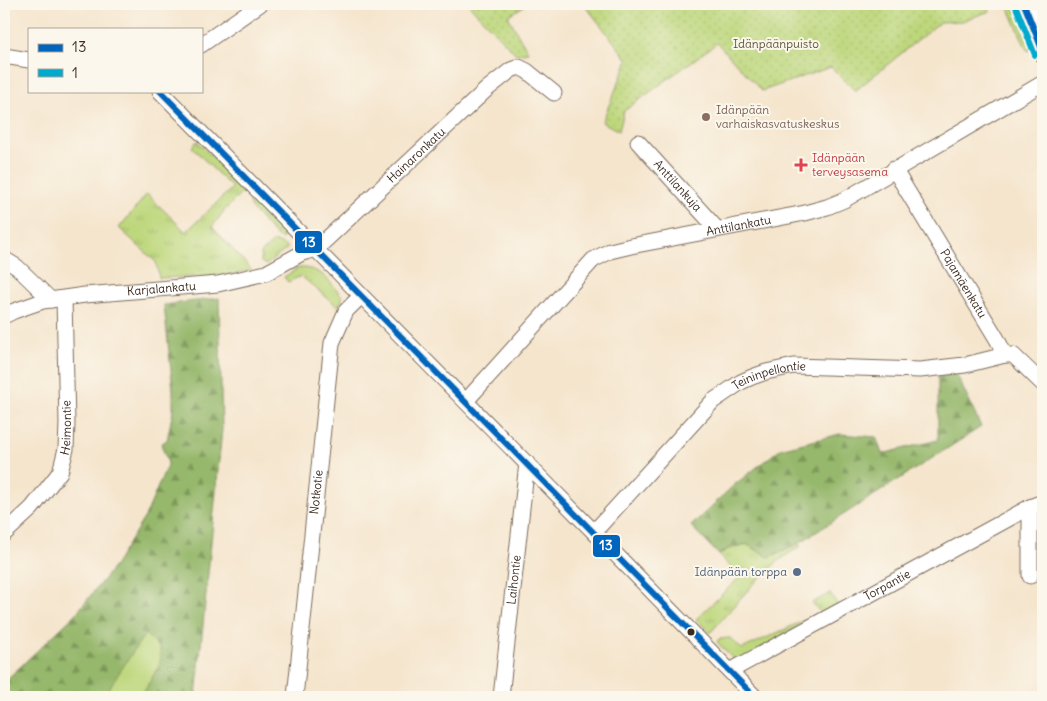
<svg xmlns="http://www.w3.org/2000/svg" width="1047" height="701" font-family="Delius,sans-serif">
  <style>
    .grass { fill: url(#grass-tufts); stroke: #7c804d }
    .forest { fill: url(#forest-firs); stroke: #687145 }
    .park { fill: url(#park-dots); stroke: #7c804d }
    .garden { fill: #bdd77c; stroke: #7c804d }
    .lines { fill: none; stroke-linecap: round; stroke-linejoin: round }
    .minor-casing { stroke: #7c6b5b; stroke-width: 17 }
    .major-casing { stroke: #7c6b5b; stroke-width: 22 }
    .minor { stroke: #fff; stroke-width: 15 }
    .major { stroke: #fff; stroke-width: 20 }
    .bus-1-casing { stroke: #fbf7ec; stroke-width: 10 }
    .bus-2-casing { stroke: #fbf7ec; stroke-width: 10 }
    .bus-1 { stroke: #0065bd; stroke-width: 6 }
    .bus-2 { stroke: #00a9ce; stroke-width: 6 }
    .education-dot { fill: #8d6e63; stroke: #fbf7ec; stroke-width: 2 }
    .health-dot { fill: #e0444e; stroke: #fbf7ec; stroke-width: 2 }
    .service-dot { fill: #5c6f8a; stroke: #fbf7ec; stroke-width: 2 }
    .bus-dot { fill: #3b2a1e; stroke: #fbf7ec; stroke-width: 2 }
    .labels { text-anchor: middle; stroke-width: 4; stroke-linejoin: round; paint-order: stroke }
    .park-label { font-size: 12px; fill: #5c5536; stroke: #fbf7ec }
    .education-label { font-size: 12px; fill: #785e54; stroke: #fbf7ec; text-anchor: start }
    .street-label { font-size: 12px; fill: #3b2a1e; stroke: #fbf7ec }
    .health-label { font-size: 12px; fill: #be3a42; stroke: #fbf7ec; text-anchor: start }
    .service-label { font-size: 12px; fill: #4e5e75; stroke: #fbf7ec; text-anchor: end }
    .line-badge { stroke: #fbf7ec; stroke-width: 2 }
    .badge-label { font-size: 14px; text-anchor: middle; font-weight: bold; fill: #fff }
  </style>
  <defs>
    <pattern id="grass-tufts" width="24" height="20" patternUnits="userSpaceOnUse" patternTransform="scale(1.25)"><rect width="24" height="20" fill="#bdd77c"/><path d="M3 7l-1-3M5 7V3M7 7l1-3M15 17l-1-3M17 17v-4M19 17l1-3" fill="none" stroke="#a3b96b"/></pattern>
    <pattern id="forest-firs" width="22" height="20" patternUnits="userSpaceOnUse" patternTransform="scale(1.25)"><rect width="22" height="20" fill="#96b86c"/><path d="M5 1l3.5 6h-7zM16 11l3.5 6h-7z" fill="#7c9658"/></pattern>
    <pattern id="park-dots" width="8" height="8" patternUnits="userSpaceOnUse" patternTransform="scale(1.25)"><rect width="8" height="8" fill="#bdd77c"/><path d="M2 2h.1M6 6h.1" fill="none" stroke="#a3b96b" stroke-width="1.8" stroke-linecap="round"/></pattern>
  </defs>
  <rect width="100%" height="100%" fill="#fbf7ec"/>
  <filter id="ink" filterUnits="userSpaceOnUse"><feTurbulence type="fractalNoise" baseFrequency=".02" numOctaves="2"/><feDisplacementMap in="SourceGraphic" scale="10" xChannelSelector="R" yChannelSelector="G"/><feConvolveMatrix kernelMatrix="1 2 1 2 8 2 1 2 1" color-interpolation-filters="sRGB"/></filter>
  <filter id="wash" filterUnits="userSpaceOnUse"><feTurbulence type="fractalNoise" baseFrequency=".0096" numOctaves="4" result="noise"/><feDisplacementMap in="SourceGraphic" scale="20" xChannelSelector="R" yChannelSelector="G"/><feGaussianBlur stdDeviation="1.12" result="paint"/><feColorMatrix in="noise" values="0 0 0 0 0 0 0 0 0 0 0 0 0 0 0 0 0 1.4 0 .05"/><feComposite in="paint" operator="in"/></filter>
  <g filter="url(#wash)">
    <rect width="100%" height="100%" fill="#f5e5cd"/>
    <path class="grass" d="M 1007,4 L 1011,4 L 1017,12 L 1030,47 L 1030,51 L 1027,50 Z
      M 197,141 L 243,188 L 243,192 L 224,211 L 212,227 L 252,270 L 223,276 L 159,278 L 156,262 L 119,228 L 147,194 L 186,232 L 232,188 L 192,147 Z
      M 252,197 L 286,231 L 283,238 L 281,239 L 276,236 L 250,207 L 250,199 Z
      M 275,241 L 288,248 L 266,265 L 261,262 L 261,253 Z
      M 298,268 C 321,267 328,280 342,296 L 342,302 L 337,306 L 301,276 L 288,282 L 284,277 Z
      M 799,543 L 801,546 C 764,567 738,602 710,633 L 696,619 L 740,577 L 719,555 L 728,549 L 746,544 L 770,557 Z
      M 830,593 L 839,607 L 821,613 L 812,603 Z
      M 805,620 L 808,620 L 738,664 L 717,642 L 719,639 L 730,638 L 742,649 Z"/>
    <path class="forest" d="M 219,298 L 222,429 L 196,697 L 141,697 L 160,664 L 106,695 L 109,697 L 4,697 L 4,682 L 75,615 L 115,565 L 146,515 L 168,463 L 161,444 L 167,440 L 173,411 L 173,390 L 164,305 Z
      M 956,373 L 981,427 L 799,543 L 769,557 L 746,544 L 728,549 L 719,555 L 691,526 L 733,486 L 780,449 L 840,434 L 876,437 L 882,454 L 938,440 L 938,376 Z"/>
    <path class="park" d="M 468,4 L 527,4 L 508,16 L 528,52 L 516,54 Z
      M 584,4 L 987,4 L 990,11 L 962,21 L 940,22 L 855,91 L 831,67 L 762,91 L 717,43 L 624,111 L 619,131 L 602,122 L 628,60 Z"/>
    <path class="garden" d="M 145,634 L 160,649 L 160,664 L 141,697 L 109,697 L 105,694 Z"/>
  </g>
  <g filter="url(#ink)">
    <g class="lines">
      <defs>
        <g id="minor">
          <path d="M 201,45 L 260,4"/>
          <path d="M 4,56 L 29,60"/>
          <path d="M 160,91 L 594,532 L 755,697"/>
          <path id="s1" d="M 638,142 L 717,229"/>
          <path id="s2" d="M 894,169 L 997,339 L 1005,355 L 1013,355 L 1043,384"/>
          <path d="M 4,259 L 17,267 L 51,300"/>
          <path id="s3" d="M 4,316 L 14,311 L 43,301 L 85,295 L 218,284 L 266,273 L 302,253 L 316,249 L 487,89 L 511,70 L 519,67 L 527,71 L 554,93"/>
          <path id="s4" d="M 466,401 L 593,260 L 610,251 L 631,246 L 805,213 L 827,207 L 844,200 L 1043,83"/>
          <path d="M 1030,507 L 1030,576"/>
          <path id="s5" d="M 594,532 L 713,401 L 741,382 L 752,377 L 766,372 L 794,366 L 920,370 L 965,365 L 1005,355"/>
          <path id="s6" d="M 4,534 L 32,508 L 60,472 L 66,449 L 67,423 L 64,299"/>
          <path id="s7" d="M 730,671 L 988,530 L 1030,507 L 1043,502"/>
          <path id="s8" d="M 295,697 L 332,343 L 346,311 L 361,296"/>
          <path id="s9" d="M 501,697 L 527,463"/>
        </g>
        <path id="major" d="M 1024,4 L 1043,52"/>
      </defs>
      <use href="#minor" class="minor-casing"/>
      <use href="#major" class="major-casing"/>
      <use href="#minor" class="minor"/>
      <use href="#major" class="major"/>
      <defs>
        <path id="bus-1" d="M 1024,4 L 1043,52
          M 160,91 L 755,697"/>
        <path id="bus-2" d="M 1016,7 L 1035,55"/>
      </defs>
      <use href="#bus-1" class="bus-1-casing"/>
      <use href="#bus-2" class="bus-2-casing"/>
      <use href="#bus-1" class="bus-1"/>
      <use href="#bus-2" class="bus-2"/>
    </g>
  </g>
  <circle class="education-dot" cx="706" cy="117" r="5"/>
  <path class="health-dot" d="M798.5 157.5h5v5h5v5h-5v5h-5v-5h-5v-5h5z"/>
  <circle class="service-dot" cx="797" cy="572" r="5"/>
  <circle class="bus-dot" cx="691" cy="632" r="4.5"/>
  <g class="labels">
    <g class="park-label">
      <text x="776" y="48">Idänpäänpuisto</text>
    </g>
    <g class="education-label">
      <text x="716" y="114">Idänpään<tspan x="716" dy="14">varhaiskasvatuskeskus</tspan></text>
    </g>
    <g class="street-label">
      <text dy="4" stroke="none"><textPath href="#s3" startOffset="460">Hainaronkatu</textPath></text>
      <text dy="4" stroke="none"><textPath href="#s1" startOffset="59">Anttilankuja</textPath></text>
      <text dy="4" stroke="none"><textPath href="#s4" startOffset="340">Anttilankatu</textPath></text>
      <text dy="4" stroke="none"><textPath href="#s2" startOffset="134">Pajamäenkatu</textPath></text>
      <text dy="4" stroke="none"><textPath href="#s3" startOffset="161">Karjalankatu</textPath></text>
      <text dy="4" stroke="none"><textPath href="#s5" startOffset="240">Teininpellontie</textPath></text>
      <text dy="4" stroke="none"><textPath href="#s6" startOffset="129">Heimontie</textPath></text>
      <text dy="4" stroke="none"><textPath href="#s8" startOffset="206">Notkotie</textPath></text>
      <text dy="4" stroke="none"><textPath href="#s9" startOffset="118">Laihontie</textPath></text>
      <text dy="4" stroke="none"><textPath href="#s7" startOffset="179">Torpantie</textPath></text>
    </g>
    <g class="health-label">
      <text x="812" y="162">Idänpään<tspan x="812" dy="14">terveysasema</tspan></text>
    </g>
    <g class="service-label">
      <text x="787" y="576">Idänpään torppa</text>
    </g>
  </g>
  <g class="line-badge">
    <rect x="294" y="230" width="29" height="24" rx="5" fill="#0065bd"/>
    <rect x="592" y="534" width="29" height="24" rx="5" fill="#0065bd"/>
  </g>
  <g class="badge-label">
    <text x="309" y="247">13</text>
    <text x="606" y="550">13</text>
  </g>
  <rect width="1047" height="701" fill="none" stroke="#fbf7ec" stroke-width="20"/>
  <rect x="28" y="28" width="175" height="65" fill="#fbf7ec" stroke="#aea59a"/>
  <rect x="38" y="44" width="25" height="8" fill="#0065bd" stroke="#aea59a"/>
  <text x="72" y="52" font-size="15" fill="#3b2a1e">13</text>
  <rect x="38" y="69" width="25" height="8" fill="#00a9ce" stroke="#aea59a"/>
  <text x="72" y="78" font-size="15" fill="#3b2a1e">1</text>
</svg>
